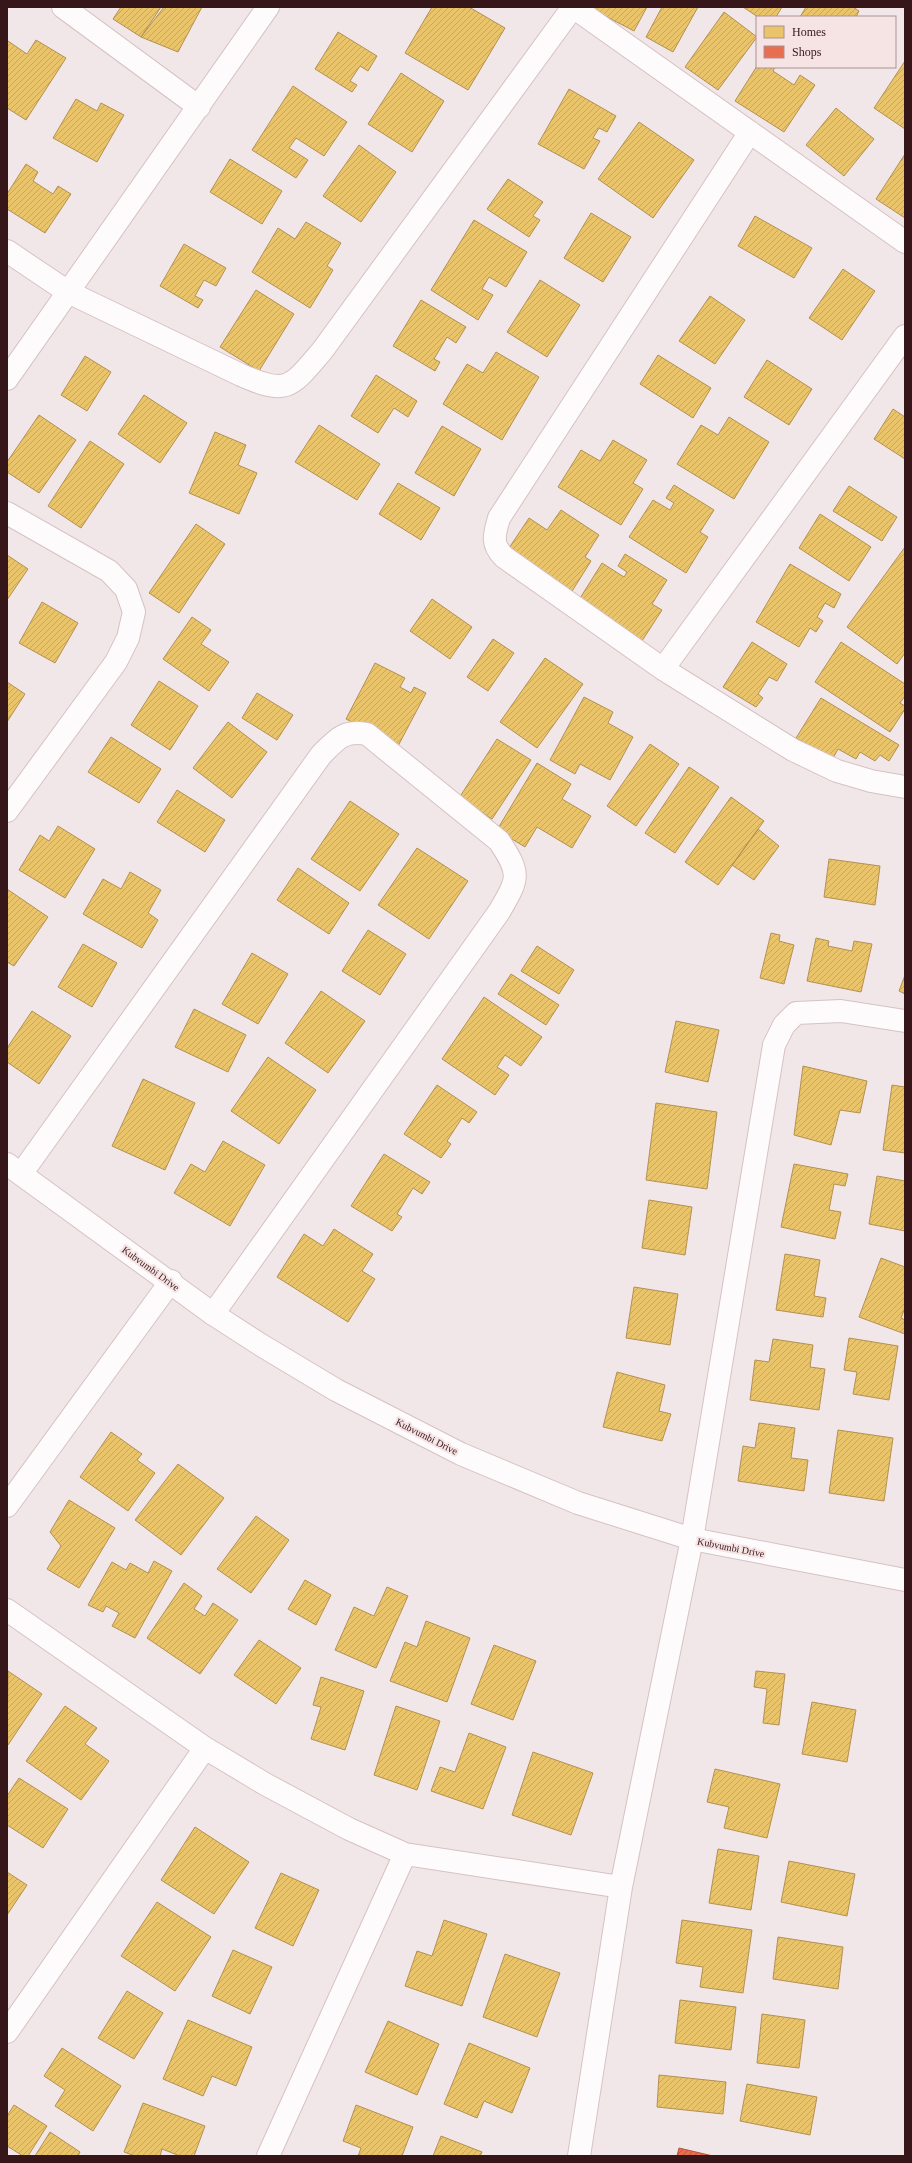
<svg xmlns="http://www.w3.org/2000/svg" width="912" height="2163" font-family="'Times New Roman',serif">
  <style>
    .homes { fill: url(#homes-hatch); stroke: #b49052 }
    .shops { fill: url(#shops-hatch); stroke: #b25440 }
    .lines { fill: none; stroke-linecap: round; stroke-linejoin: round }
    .street-casing { stroke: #d7c1c3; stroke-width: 24 }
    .secondary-casing { stroke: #d7c1c3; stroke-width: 24 }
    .street { stroke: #fdfbfc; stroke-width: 22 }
    .secondary { stroke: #fdfbfc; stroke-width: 22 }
    .labels { text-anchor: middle; stroke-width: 4; stroke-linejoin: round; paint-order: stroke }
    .street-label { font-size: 10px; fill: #37161a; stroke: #f6e3e4 }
  </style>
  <defs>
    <pattern id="homes-hatch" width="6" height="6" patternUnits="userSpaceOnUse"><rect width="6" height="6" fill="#e9c46a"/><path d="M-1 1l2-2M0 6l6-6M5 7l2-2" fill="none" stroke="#c8a85b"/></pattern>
    <pattern id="shops-hatch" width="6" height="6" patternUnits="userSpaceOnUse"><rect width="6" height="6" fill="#e76f51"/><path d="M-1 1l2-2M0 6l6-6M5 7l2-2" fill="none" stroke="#bc5a42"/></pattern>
  </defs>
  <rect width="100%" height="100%" fill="#f2e7e8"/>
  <path class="homes" d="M 121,7 L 161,7 L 141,37 L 113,19 Z
    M 164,7 L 202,7 L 178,52 L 141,37 Z
    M 432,7 L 469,7 L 505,28 L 468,90 L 405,53 Z
    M 588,7 L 647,7 L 634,31 Z
    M 662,7 L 698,7 L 673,52 L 646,37 Z
    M 743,7 L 782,7 L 776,17 L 758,17 Z
    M 806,7 L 853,7 L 859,11 L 856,17 L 800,17 Z
    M 724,12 L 757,37 L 718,90 L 685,67 Z
    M 338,32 L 377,56 L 368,71 L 360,66 L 350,81 L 357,85 L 352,92 L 315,69 Z
    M 36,40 L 66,58 L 26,120 L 7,108 L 7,43 L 8,41 L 27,54 Z
    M 905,61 L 905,129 L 874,108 Z
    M 757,66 L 775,67 L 773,71 L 794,85 L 800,75 L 815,85 L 784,132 L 735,101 Z
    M 401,73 L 444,101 L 412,152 L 368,124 Z
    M 293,86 L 347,122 L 324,156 L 296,138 L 289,148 L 308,160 L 296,178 L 252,150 Z
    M 569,89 L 616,116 L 607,132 L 599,128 L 593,138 L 600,141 L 584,169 L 538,144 Z
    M 76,99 L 97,111 L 101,103 L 124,115 L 97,162 L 53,138 Z
    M 836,108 L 874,139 L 844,176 L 806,145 Z
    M 639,122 L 694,160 L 653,218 L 598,179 Z
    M 359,145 L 396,172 L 361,222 L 323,196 Z
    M 905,154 L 905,218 L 876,199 Z
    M 230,159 L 282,191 L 262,224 L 210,192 Z
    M 26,164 L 38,172 L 33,181 L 53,194 L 58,186 L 71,194 L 45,233 L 7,209 L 7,194 Z
    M 508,179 L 543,202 L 533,216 L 540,220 L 529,237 L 487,209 Z
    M 591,213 L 631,237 L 603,282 L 564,258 Z
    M 755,216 L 812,248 L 794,278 L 738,246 Z
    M 474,220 L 527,252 L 506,287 L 489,277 L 482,289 L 493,295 L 478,320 L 431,290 Z
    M 306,222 L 341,243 L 327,266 L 333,270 L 310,308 L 252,272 L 278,228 L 295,239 Z
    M 184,244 L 226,268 L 216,286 L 204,280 L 195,296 L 203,300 L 198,308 L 160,286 Z
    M 843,269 L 875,291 L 842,340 L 809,318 Z
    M 540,280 L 580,305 L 547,357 L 507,332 Z
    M 256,290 L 294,314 L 259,371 L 220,347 Z
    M 710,296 L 745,320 L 715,364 L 679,341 Z
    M 421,300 L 466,327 L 456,343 L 447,337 L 434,359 L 440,362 L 435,371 L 393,346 Z
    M 496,352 L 539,377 L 502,440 L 443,404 L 467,364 L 483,373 Z
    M 658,355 L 711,388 L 693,418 L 640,384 Z
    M 85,356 L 111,372 L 87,411 L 61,395 Z
    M 767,360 L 812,389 L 789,425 L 744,397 Z
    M 376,375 L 417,401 L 408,417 L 394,408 L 378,433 L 351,416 Z
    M 144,395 L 187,423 L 160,463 L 118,434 Z
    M 893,409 L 905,417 L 905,459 L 874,439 Z
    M 39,415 L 76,440 L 39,493 L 7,472 L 7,462 Z
    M 729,417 L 769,442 L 734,499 L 677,464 L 701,425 L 718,435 Z
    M 319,425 L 380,464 L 357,500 L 295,462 Z
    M 442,426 L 481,449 L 454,496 L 415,473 Z
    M 215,432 L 246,445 L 238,465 L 257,473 L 239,514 L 189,493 Z
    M 613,440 L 647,460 L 633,483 L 643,489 L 621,525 L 558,487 L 581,450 L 600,461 Z
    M 90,441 L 124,464 L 81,528 L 48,506 Z
    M 398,483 L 440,508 L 421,540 L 379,514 Z
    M 674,485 L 714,510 L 700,532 L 708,537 L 686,573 L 629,537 L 653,500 L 670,510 L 674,503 L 666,498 Z
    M 849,486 L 897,517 L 882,541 L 833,511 Z
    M 561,510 L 599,535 L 585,557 L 591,561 L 569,596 L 505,554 L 529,518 L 547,530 Z
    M 820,514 L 871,547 L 849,581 L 799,548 Z
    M 196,524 L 225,544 L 179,613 L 149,593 Z
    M 905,547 L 905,653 L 897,664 L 847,627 Z
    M 625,554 L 667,580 L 652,604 L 662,610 L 640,644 L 577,603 L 602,563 L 624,577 L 627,572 L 618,566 Z
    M 7,555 L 28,569 L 7,600 Z
    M 790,564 L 841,594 L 834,608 L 825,603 L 817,617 L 823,621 L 816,632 L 810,628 L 799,647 L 756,622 Z
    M 432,599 L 472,627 L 450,659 L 410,631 Z
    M 42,602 L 78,623 L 55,663 L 19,643 Z
    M 192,617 L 211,630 L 201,644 L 229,662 L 209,691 L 163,659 Z
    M 493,639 L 514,653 L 488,691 L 467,677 Z
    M 752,642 L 787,664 L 777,681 L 769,677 L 758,694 L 763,698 L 756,707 L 723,687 Z
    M 841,642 L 905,684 L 905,696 L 900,703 L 905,706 L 905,709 L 890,732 L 815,682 Z
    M 545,658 L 583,684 L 537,748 L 500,722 Z
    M 375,663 L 405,678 L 400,687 L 411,693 L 414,687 L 426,693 L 398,746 L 346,719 Z
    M 159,681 L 198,706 L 170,750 L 131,725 Z
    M 7,682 L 25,694 L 7,722 Z
    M 257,693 L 293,715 L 277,740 L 242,718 Z
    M 584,697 L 613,712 L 608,723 L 633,737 L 610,780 L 580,764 L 575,774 L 550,760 Z
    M 821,698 L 899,745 L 889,761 L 880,755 L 875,761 L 860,752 L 856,759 L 838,749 L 832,760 L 796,738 Z
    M 228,722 L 267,752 L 232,798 L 193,768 Z
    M 111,737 L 161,769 L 139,803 L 88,772 Z
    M 497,739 L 531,760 L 492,819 L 459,798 Z
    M 650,744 L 679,764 L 636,826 L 607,806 Z
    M 537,763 L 571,784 L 562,799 L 591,816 L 572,848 L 537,827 L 525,847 L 497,830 Z
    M 689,767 L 719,787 L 675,853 L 645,833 Z
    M 177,790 L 225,820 L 205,852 L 157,822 Z
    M 731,797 L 764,821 L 718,885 L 685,862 Z
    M 350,801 L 399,834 L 360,891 L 311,859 Z
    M 58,826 L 95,849 L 65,898 L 19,870 L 40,835 L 49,841 Z
    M 758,829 L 779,846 L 754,880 L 732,865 Z
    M 417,848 L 468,881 L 429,939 L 378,905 Z
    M 829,859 L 880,866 L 875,905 L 824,897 Z
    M 298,868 L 349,903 L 329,934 L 277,900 Z
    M 130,872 L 161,890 L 148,913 L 158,920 L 142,948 L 83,914 L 103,879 L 121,889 Z
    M 7,889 L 48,917 L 14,966 L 7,962 Z
    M 368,930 L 406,954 L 380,995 L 342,971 Z
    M 771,933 L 780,935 L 779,941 L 794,945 L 784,984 L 760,978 Z
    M 816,938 L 829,941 L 828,946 L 852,951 L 854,941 L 872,944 L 861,992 L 807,981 Z
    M 83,944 L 117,963 L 92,1007 L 58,987 Z
    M 537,946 L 574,970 L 559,994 L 521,971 Z
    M 252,953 L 288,974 L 258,1024 L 222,1004 Z
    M 511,974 L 559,1005 L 546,1025 L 498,994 Z
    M 905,975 L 905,994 L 899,991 Z
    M 321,991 L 365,1021 L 328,1073 L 285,1043 Z
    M 484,997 L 542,1037 L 521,1066 L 505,1055 L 497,1067 L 509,1075 L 495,1095 L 442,1059 Z
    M 194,1009 L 246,1035 L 228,1072 L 175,1047 Z
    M 32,1011 L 71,1036 L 39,1084 L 7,1062 L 7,1048 Z
    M 676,1021 L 719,1030 L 708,1082 L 665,1072 Z
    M 268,1057 L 316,1090 L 279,1144 L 231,1111 Z
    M 803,1066 L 867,1081 L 860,1113 L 840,1110 L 831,1145 L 794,1135 Z
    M 143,1079 L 195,1103 L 165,1170 L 112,1146 Z
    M 437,1085 L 477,1112 L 469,1123 L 462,1118 L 447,1141 L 451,1144 L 441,1158 L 404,1134 Z
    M 892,1085 L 905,1087 L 905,1153 L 883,1150 Z
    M 656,1103 L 717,1112 L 707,1189 L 646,1180 Z
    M 223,1141 L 265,1165 L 230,1226 L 174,1193 L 191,1164 L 205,1172 Z
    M 384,1154 L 430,1182 L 422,1194 L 413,1188 L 397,1214 L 402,1217 L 392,1231 L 351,1206 Z
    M 794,1164 L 848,1174 L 845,1186 L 834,1184 L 829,1210 L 841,1212 L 835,1239 L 781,1227 Z
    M 877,1176 L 905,1181 L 905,1231 L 869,1224 Z
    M 649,1200 L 692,1207 L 685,1255 L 642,1248 Z
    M 334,1229 L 373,1254 L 362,1271 L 375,1279 L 348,1322 L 277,1277 L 304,1234 L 323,1246 Z
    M 785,1254 L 820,1260 L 814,1296 L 826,1298 L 823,1317 L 776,1310 Z
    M 881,1258 L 905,1267 L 905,1308 L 901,1318 L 905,1320 L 905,1334 L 859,1317 Z
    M 634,1287 L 678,1294 L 670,1345 L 626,1338 Z
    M 849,1338 L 898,1346 L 889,1400 L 853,1394 L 857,1372 L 844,1370 Z
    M 773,1339 L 813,1345 L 810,1367 L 825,1369 L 819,1410 L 750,1400 L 755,1360 L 769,1362 Z
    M 617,1372 L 665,1385 L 659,1411 L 671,1414 L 662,1441 L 603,1427 Z
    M 759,1423 L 795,1428 L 791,1458 L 808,1460 L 804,1491 L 738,1481 L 743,1446 L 755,1448 Z
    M 838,1430 L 893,1438 L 884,1501 L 829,1493 Z
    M 111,1432 L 142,1454 L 137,1460 L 155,1473 L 128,1511 L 80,1477 Z
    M 178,1464 L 224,1498 L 181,1555 L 135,1520 Z
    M 69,1500 L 115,1528 L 79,1588 L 47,1569 L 61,1546 L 50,1532 Z
    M 256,1516 L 289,1540 L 251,1593 L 217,1569 Z
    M 154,1561 L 172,1571 L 135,1638 L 112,1626 L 119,1613 L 106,1606 L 103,1612 L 88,1605 L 112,1562 L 126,1570 L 130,1563 L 148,1573 Z
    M 305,1580 L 331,1595 L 316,1625 L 288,1609 Z
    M 184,1583 L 202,1596 L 194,1609 L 205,1616 L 213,1603 L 238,1620 L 200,1674 L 147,1638 Z
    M 387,1587 L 408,1596 L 376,1668 L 335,1650 L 354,1607 L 374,1616 Z
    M 426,1621 L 470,1638 L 447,1702 L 390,1681 L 405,1642 L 417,1647 Z
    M 259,1640 L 301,1668 L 276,1704 L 234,1675 Z
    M 494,1645 L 536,1661 L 513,1720 L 471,1704 Z
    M 8,1671 L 42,1694 L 8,1745 L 7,1744 Z
    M 756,1671 L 785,1674 L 779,1725 L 763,1723 L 767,1689 L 754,1687 Z
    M 321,1677 L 364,1691 L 345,1750 L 311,1739 L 321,1707 L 313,1705 Z
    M 812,1702 L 856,1710 L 847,1762 L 802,1754 Z
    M 65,1706 L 97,1728 L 85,1744 L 109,1761 L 81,1800 L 26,1761 Z
    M 396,1706 L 440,1721 L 417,1790 L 374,1775 Z
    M 469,1733 L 506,1747 L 483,1809 L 431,1791 L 440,1767 L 455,1772 Z
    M 533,1752 L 593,1773 L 571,1835 L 512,1815 Z
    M 715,1769 L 780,1784 L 767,1838 L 724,1828 L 729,1807 L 707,1802 Z
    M 19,1778 L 68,1809 L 43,1848 L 7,1825 L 7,1796 Z
    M 195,1827 L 249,1862 L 214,1914 L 161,1880 Z
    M 718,1849 L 759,1856 L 751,1910 L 709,1903 Z
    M 789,1861 L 855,1874 L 847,1916 L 781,1902 Z
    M 7,1872 L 27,1885 L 7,1915 Z
    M 281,1873 L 319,1890 L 293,1946 L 255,1928 Z
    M 157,1902 L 211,1937 L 175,1991 L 121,1956 Z
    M 444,1920 L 487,1934 L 462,2006 L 405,1986 L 417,1951 L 432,1956 Z
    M 682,1920 L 752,1930 L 743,1993 L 700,1987 L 703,1967 L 676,1963 Z
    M 778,1937 L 843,1947 L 838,1989 L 773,1979 Z
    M 233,1950 L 272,1967 L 250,2014 L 212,1996 Z
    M 505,1954 L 560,1973 L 537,2037 L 483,2017 Z
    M 127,1991 L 163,2013 L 134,2059 L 98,2038 Z
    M 680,2000 L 736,2007 L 731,2050 L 675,2043 Z
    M 762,2014 L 805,2020 L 799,2068 L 757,2063 Z
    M 188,2020 L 252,2047 L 236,2086 L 212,2076 L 203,2096 L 163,2079 Z
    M 388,2021 L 439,2044 L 417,2095 L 365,2072 Z
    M 469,2043 L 530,2068 L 512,2113 L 484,2101 L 477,2118 L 444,2104 Z
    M 62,2048 L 121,2086 L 93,2131 L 55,2106 L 65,2090 L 44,2076 Z
    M 659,2075 L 726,2082 L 723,2114 L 657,2107 Z
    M 747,2084 L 817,2097 L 810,2135 L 740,2121 Z
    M 143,2103 L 205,2126 L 194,2156 L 180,2156 L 162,2149 L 160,2156 L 135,2156 L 124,2152 Z
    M 14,2105 L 47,2126 L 28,2156 L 23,2156 L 7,2146 L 7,2116 Z
    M 356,2105 L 413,2127 L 402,2156 L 358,2156 L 361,2148 L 343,2141 Z
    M 50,2132 L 80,2152 L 78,2156 L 35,2156 Z
    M 441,2136 L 482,2152 L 480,2156 L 433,2156 Z"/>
  <path class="shops" d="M 679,2148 L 713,2156 L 677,2156 Z"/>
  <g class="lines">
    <defs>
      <path id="street" d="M 63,7 L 199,107
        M 573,7 L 905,242
        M 750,132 L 499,518 C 494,535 491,544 504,557 L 663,669 L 793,750 L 837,771 L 871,781 L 905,787
        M 7,251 L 68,292 L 241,375 C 288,396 291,387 322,351 L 573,7
        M 7,379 L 268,7
        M 7,513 L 109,571 L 126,589 L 134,612 L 128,638 L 116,662 L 7,811
        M 663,669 L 905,336
        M 21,1174 L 321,755 C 337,739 343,730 367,734 L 499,841 C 521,874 519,878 499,912 L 213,1314
        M 7,1506 L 171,1281
        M 7,1610 L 205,1748 L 265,1784 L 349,1829 L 405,1854 L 621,1887
        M 7,2032 L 205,1748
        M 268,2156 L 405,1854
        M 579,2156 L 621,1887 L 692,1539 L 774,1045 L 784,1025 L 796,1013 L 841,1011 L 905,1021"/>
      <path id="secondary" d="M 7,1164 L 213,1314 L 261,1345 L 336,1390 L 461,1454 L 578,1503 L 692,1539 L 905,1580"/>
    </defs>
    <use href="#street" class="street-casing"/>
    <use href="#secondary" class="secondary-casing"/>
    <use href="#street" class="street"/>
    <use href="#secondary" class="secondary"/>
  </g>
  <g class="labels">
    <g class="street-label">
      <text transform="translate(151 1268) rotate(36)" y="4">Kubvumbi Drive</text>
      <text transform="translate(427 1436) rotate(27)" y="4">Kubvumbi Drive</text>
      <text transform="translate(731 1547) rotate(11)" y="4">Kubvumbi Drive</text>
    </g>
  </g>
  <rect width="912" height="2163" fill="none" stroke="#37161a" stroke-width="16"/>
  <rect x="756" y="16" width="140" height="52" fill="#f6e3e4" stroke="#aa9193"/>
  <rect x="764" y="26" width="20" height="12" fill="#e9c46a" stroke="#aa9193"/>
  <text x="792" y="36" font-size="12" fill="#37161a">Homes</text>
  <rect x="764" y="46" width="20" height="12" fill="#e76f51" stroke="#aa9193"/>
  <text x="792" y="56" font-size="12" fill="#37161a">Shops</text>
</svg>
